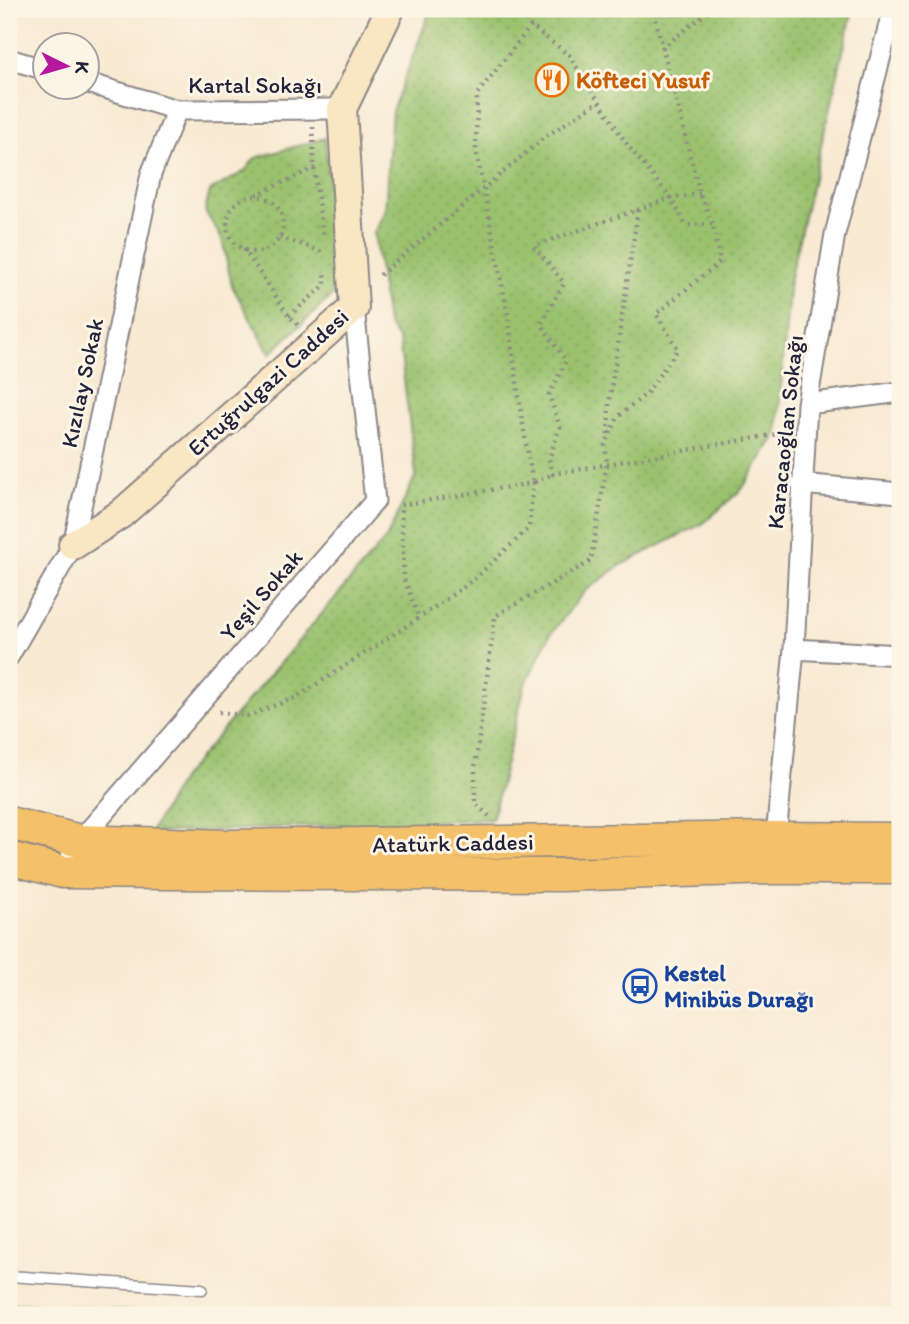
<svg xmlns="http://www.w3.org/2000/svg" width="909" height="1324" font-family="Itim,sans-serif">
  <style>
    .industrial { fill: url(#industrial-grid) }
    .park { fill: url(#park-dots); stroke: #5e7254; stroke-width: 2 }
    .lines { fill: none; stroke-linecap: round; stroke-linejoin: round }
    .service-casing { stroke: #8d8687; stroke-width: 13 }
    .minor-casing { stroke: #8d8687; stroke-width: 23 }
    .secondary-casing { stroke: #8d8687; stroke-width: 32 }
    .primary-casing { stroke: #8d8687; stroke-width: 35 }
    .path { stroke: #8d8687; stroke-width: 4.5; stroke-dasharray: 2 5; stroke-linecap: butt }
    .service { stroke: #fff; stroke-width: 10 }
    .minor { stroke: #fff; stroke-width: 19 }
    .secondary { stroke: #fbe6c3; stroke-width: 28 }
    .primary { stroke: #f4c16a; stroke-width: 32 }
    .labels { text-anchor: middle; stroke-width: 6; stroke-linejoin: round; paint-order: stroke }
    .food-label { font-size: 23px; font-weight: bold; fill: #c56008; stroke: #fcf5e5; text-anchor: start }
    .street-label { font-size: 23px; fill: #22223b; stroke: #fcf5e5 }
    .transit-label { font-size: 23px; font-weight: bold; fill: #164399; stroke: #fcf5e5; text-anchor: start }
  </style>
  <defs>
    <pattern id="industrial-grid" width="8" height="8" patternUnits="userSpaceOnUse" patternTransform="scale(1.75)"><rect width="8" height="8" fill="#cdc2b9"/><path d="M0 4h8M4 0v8" fill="none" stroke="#b0a6a0"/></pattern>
    <pattern id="park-dots" width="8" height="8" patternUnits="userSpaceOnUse" patternTransform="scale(1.75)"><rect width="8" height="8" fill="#9ac26e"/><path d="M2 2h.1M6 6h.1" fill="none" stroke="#84a660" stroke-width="1.8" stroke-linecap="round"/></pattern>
  </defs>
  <rect width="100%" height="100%" fill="#fcf5e5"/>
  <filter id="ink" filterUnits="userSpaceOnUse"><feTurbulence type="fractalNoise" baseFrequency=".0143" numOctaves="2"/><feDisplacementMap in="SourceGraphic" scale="14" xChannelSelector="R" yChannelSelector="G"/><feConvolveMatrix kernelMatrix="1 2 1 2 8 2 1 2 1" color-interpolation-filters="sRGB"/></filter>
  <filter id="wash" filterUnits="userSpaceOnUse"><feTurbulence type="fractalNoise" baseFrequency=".00686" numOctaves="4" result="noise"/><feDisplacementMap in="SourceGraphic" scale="28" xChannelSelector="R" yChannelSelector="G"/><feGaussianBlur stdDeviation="1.57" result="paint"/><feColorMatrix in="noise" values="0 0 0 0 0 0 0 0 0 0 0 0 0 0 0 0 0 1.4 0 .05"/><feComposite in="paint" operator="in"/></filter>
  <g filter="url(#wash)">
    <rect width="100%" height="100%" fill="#f8ead3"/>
    <path class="industrial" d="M 9,1301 L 198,1315 L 9,1315 Z"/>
    <path class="park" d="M 425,9 L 853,9 L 790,277 L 777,434 L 742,489 L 704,523 L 621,565 L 584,592 L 550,635 L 525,685 L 492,819 L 150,833 L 182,778 L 387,537 L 416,475 L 399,340 L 387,323 L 374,233 L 385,211 L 392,111 L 428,17 Z
      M 325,138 L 337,264 L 337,291 L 270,354 L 232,286 L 222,239 L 205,211 L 210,191 L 245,171 L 255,158 Z"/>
  </g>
  <g filter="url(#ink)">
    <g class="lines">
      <defs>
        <path id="service" d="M 9,1276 L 202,1289"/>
        <path id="minor" d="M 9,59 L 46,70
          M 88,83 L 177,110 L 342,109
          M 807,404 L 900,392
          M 801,484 L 900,493
          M 794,649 L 900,655
          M 9,656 L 73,545 L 151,174 L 177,110
          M 775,847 L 794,649 L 807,404 L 835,234 L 893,9
          M 63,872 L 80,841 L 375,501 L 354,308"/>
        <path id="secondary" d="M 73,545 L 121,514 L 354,308 L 342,109 L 390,9"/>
        <path id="primary" d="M 9,823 L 80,841 L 227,846 L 776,838 L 900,839
          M 9,858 L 63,872 L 165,873 L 561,875 L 773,868 L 900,868"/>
      </defs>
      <use href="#service" class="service-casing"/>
      <use href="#minor" class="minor-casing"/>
      <use href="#secondary" class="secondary-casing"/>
      <use href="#primary" class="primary-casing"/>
      <path class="path" d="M 516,9 L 531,26 L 569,55 L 628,146 L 671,198 L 534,246 L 564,283 L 541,324 L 566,361 L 549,395 L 560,427 L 549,459 L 553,474 L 777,434
        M 531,26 L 477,94 L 476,150 L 508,315 L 521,414 L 533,483 L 553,474
        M 662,48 L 711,9
        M 313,127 L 314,168 L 323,237
        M 700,194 L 671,198 L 686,225 L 713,224
        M 256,195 L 315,168
        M227 224a28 28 0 1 1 56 0a28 28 0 1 1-56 0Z
        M 280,237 L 326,253
        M 244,249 L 289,316 L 300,327
        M 380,275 L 545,137 L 599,101
        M 289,316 L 325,285 L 325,274
        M 608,434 L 609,404 L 638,210
        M 219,712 L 247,716 L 297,697 L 419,618 L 404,579 L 401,505 L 533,483 L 529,528 L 471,582 L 419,618
        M 489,816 L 475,803 L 475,768 L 495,616 L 591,561 L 607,463 L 605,445 L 618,417 L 646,394 L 678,349 L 656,314 L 720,262 L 713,224 L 700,194 L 653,9"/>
      <use href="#service" class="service"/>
      <use href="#minor" class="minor"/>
      <use href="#secondary" class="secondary"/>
      <use href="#primary" class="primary"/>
    </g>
  </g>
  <defs>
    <symbol id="restaurant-ring" viewBox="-11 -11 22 22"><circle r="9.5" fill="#fcf5e5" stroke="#e8710a" stroke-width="1.5"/><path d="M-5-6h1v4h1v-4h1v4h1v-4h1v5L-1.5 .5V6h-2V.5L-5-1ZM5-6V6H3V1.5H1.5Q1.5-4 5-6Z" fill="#e8710a"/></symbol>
    <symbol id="bus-ring" viewBox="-11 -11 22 22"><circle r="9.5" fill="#fcf5e5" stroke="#1a4fb4" stroke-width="1.5"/><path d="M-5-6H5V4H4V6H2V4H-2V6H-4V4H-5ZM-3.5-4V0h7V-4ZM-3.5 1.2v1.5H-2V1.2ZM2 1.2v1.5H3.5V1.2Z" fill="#1a4fb4"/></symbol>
  </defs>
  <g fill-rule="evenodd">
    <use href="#restaurant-ring" x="533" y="61" width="38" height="38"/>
    <use href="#bus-ring" x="621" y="967" width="38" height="38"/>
  </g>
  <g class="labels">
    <g class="food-label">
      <text x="576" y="88">Köfteci Yusuf</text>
    </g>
    <g class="street-label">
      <text x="255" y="93">Kartal Sokağı</text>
      <text transform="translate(268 382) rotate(-42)" y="8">Ertuğrulgazi Caddesi</text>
      <text transform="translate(82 383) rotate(-78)" y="8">Kızılay Sokak</text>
      <text transform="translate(785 432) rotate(-84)" y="8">Karacaoğlan Sokağı</text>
      <text transform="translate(261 595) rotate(-49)" y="8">Yeşil Sokak</text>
      <text transform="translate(453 843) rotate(-1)" y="8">Atatürk Caddesi</text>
    </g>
    <g class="transit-label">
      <text x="664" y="981">Kestel<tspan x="664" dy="26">Minibüs Durağı</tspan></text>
    </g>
  </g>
  <rect width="909" height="1324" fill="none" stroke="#fcf5e5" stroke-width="35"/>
  <g transform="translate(66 66) rotate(95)"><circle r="33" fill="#fcf5e5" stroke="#a5a1a1" stroke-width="2"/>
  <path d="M0-5L12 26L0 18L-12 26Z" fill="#b5179e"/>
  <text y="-10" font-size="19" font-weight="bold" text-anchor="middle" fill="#22223b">K</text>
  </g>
</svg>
